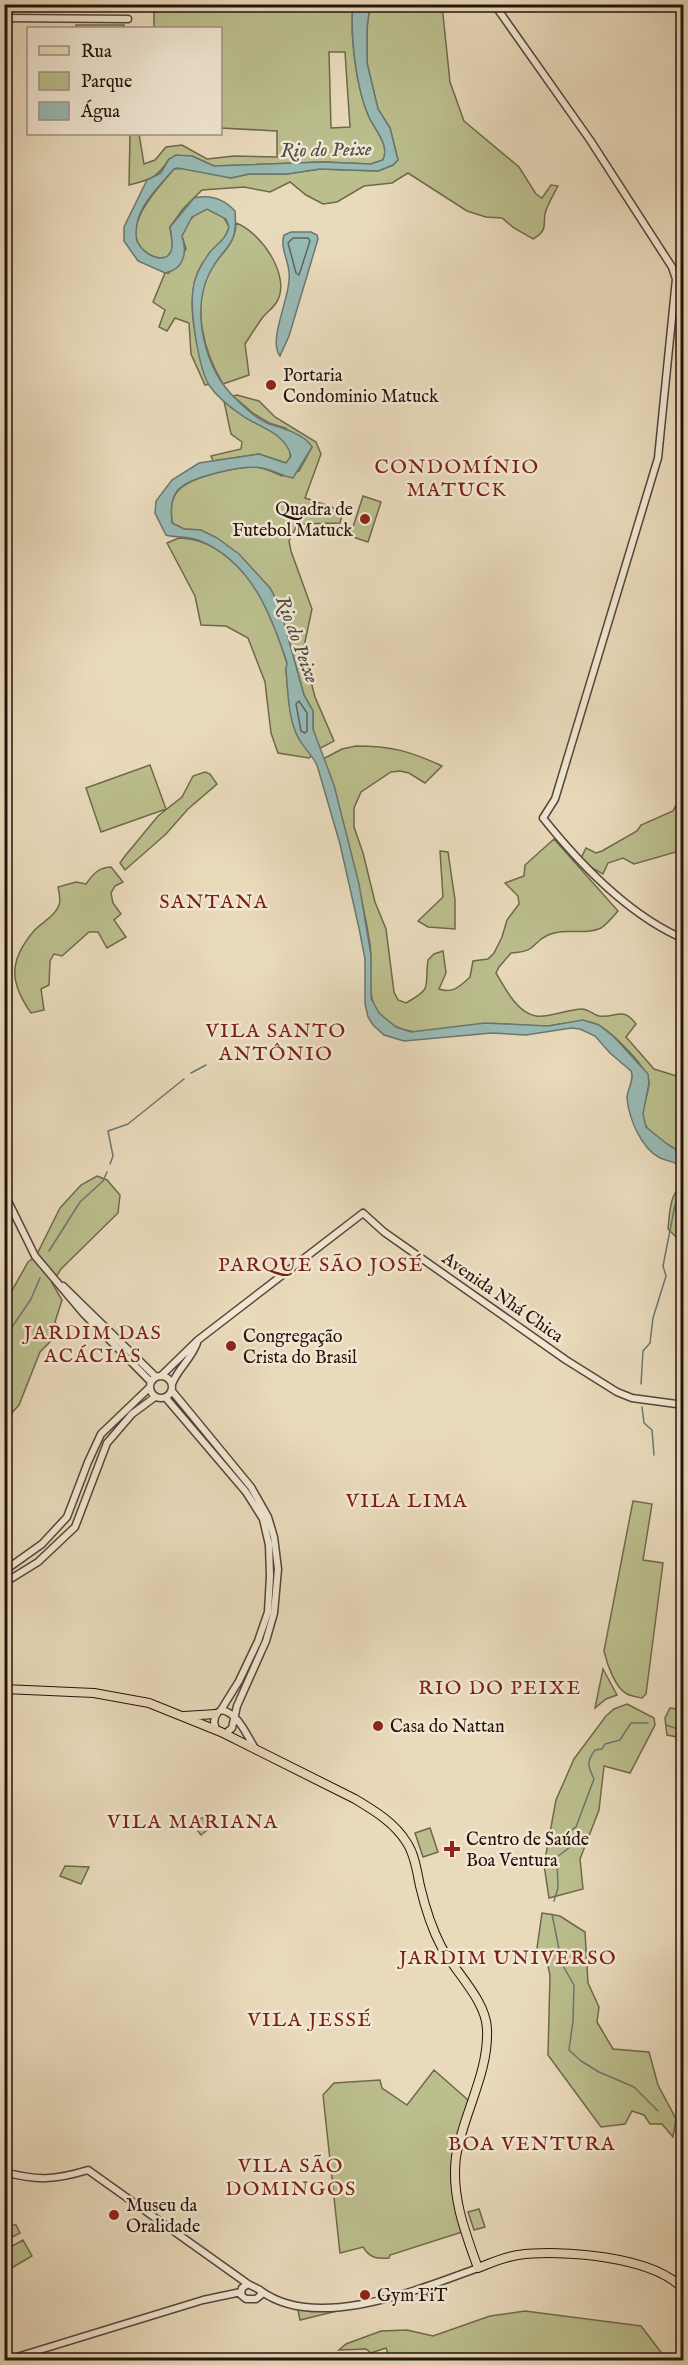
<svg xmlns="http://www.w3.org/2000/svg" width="688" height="2365" font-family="'IM FELL English',serif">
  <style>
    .green { fill: #bbbe8d; stroke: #70684c; stroke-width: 1.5; fill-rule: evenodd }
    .water { fill: #98bab5; stroke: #6a7771; stroke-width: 1.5 }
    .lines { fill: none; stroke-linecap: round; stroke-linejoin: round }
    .shore { stroke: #5e6660; stroke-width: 1.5 }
    .stream { stroke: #6a7771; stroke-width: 1.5 }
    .tertiary-casing { stroke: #554538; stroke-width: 9 }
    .primary-casing { stroke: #24130c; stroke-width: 10 }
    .tertiary { stroke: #f1e7d3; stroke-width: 6 }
    .primary { stroke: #e9dabb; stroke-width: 8 }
    .poi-dot { fill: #8f2418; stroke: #f1e7d3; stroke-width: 2 }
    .labels { text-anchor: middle; stroke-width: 5; stroke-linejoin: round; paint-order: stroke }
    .poi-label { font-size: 18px; fill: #24130c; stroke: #f1e7d3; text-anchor: start }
    .street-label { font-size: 18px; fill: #24130c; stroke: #f1e7d3 }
    .water-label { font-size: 20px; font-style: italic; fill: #4d4d47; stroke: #f1e7d3 }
    .neighbourhood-label { font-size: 20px; letter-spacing: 1.5px; fill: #7a1f14; stroke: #f1e7d3 }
  </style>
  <rect width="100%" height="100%" fill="#e9dabb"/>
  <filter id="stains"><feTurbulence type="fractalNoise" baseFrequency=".00333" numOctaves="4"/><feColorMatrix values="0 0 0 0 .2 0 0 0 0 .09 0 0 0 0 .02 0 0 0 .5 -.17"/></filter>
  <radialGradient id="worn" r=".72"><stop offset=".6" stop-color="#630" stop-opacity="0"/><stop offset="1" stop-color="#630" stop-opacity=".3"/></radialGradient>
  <path class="green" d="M 154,5 L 353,5 C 350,36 356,88 369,117 C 375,130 390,145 383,160 L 371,164 L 323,162 L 214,166 L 192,156 L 169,159 C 158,178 149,180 129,185 L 130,134 L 139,134 L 144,164 L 155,160 L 166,147 L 182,145 L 207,159 L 234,156 L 277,157 L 277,131 L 221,128 L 220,28 L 154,28 ZM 329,52 L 345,52 L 350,127 L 331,128 Z
    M 370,5 L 442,5 L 450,82 L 464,121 L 519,167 L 536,194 L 542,198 L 551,185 L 558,186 C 554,194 547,205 545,214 C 543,226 548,230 533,239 L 514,228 L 502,218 L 486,217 L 467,211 L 408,173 L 392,183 L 364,186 L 337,202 L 323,204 L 306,195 L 290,182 L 270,192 L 244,187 L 202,190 L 183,209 L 170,227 L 173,249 L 167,257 C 158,259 153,257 146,252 C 116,230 159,187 174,169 L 187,168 L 231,178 L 249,174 L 287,174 L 320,169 L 378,171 L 393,165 L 398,160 L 390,128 L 378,109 L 367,63 L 367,28 Z
    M 76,25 L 124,25 L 124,28 L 76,28 Z
    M 207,209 L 223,216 L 229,227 C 226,242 211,251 202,264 C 182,295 197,351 209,384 L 205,385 L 191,354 L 189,323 L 175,318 L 167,331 L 159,327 L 165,310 L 153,302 L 165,273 L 169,273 L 186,249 L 182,236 C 187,223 192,213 207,209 Z
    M 236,223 C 261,232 293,278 276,303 C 273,308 267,312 263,317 C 257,325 251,335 245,344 L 249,375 L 223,384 C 204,352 191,307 210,271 C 220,252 235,247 236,223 Z
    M 237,395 L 259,401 L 275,417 L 316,442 L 321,454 L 305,498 L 332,507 L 342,515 L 340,523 L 298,524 L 289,541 L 291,551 L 312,609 L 303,651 L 315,697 L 334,741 L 319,749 L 313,729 L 313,711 L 304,695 L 279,605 L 270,588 L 201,530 L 184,529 L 172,523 C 171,512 170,501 177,492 C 188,477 238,466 256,467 C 265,468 273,472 282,476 L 299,471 L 312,447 L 285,428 L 269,423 L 254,414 L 233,396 Z
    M 224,401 C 232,407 239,414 248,419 C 263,428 294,437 290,460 L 286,463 L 259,454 L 213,461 L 211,456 L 241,449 L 242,442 L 231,434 Z
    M 363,496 L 381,502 L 368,542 L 350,536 Z
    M 179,538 C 222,538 257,582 273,619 C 279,633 282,649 287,663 L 286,670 C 290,705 287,729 312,755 L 309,758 L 278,753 L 271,733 L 265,682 L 248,638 L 226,626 L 201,625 L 195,596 L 167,543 Z
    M 356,746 C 391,746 410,751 442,766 L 425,783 L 409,773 L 400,771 L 391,772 L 361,792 L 354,808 L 354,827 L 363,853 L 375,902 L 386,929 L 394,992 L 398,1000 L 406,1003 C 434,987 424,988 428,960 L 434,954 L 443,951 L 446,973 L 439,989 C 453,994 460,986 470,977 L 473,961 L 488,959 L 494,953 L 502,937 L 507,920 L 519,904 L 518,896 L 505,883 L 524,876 L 525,865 L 554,839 L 618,911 C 613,917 607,924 601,928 C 585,936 565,927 548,935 C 529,944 539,951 511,953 L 499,967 L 496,973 C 505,988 517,1013 536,1016 C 550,1018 568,1009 582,1009 C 589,1009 593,1015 599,1016 C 615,1019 622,1005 636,1024 L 626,1037 L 654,1069 L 683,1078 L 683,1154 C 671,1145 652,1139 645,1124 C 639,1110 648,1097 649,1084 C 650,1069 613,1034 600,1026 C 584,1016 564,1025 547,1026 C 526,1027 504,1022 483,1024 C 445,1027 406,1047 377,1011 C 366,996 373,963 370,944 C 360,881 341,820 323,759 L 342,749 Z
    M 150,765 L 166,809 L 101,832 L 86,788 Z
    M 205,772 L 210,774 L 217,784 L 188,809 L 166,834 L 125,870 L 120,863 L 125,856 L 158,816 L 182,797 L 193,776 Z
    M 683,791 L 683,850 L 634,864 L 623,858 L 608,863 L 603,874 L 583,863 L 581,858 L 586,848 L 596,853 L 602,851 L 637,831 L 641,825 L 673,811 Z
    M 440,851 L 448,852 L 455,900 L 455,929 L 428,927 L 418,921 L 443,897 Z
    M 111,867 L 123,882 L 115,886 L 111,893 L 113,903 L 121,914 L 114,920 L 126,937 L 107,948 L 98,932 L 89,932 L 62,956 L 54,954 L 50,961 L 49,985 L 41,989 L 44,1010 L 31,1013 C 10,983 8,962 33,932 C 40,923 55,917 59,905 C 61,900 59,892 58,887 L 76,882 L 86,884 C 94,873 98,868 111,867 Z
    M 97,1176 L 107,1180 L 120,1195 L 118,1213 L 61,1269 L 52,1283 L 62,1300 L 55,1322 L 61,1331 L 40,1352 L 19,1405 L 5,1420 L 5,1303 L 28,1262 L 36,1256 L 60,1208 L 81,1185 Z
    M 683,1183 L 683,1231 L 676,1237 L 668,1229 C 670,1211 669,1196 683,1183 Z
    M 633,1501 L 652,1504 L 643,1560 L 663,1563 L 646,1694 L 642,1698 C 637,1697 631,1696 627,1694 C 615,1688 607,1664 604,1651 Z
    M 603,1669 L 617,1695 L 606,1699 L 595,1708 Z
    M 627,1704 L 654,1718 L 655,1725 L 630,1773 L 604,1766 L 599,1810 L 580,1859 L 583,1889 L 549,1898 L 544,1865 L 556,1800 L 574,1759 L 606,1716 L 614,1709 Z
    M 670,1708 L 683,1710 L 683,1738 L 667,1735 L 665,1718 Z
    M 208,1813 L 216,1823 L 201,1835 L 193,1825 Z
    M 430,1828 L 438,1852 L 423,1857 L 415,1833 Z
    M 65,1866 L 89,1867 L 81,1884 L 60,1876 Z
    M 542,1913 L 560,1916 L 585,1932 L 588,1983 L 599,2007 L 597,2022 L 613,2049 L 649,2052 L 658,2085 L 676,2119 L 673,2137 L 662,2124 L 650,2124 L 644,2115 L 632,2111 L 625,2124 L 601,2127 L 548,2055 L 550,1975 L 547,1962 L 537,1948 Z
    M 434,2070 L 468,2100 L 453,2157 L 451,2182 L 462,2232 L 390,2255 L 389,2258 C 376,2259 370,2258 363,2247 L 340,2253 L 323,2095 L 334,2083 L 380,2080 L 382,2088 L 407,2105 Z
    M 479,2209 L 485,2227 L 474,2230 L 468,2212 Z
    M 5,2225 L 16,2225 L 20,2233 L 5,2241 Z
    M 23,2240 L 32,2256 L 8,2270 L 11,2266 L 5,2255 L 5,2250 Z
    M 298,2310 L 337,2311 L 300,2320 Z
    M 525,2311 L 641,2326 L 667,2360 L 390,2360 L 386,2348 L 371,2353 L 366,2349 L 339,2350 L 346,2344 L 381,2331 L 407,2330 L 433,2336 L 490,2316 Z"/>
  <path class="water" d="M 353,5 L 370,5 L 367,28 L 367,63 L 378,109 L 390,128 L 398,160 L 393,165 L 378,171 L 320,169 L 287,174 L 249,174 L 231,178 L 178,168 L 174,169 C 161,184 140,204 137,224 C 136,230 135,238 138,243 C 143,254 165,266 171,251 C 174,245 171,234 170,227 L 194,198 C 211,194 224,199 235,211 C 238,249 225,243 210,272 C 190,311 205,370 236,399 C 244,407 257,420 269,424 C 281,427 306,435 312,447 L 293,478 C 282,476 273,470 262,468 C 244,465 189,476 177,491 C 170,501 171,512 172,523 L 184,529 L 201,530 L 217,538 L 239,554 L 270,588 L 279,605 L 304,695 L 313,711 L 313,729 L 334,785 L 359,884 L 371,955 L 371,998 L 379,1013 L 396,1027 L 411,1032 L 485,1023 L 548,1026 L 583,1020 L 599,1025 L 614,1037 L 648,1074 L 649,1083 L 643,1114 L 646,1127 L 667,1144 L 683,1154 L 683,1176 L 681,1166 C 675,1162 667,1161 660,1158 C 641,1148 629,1119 627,1098 C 627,1089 635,1080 631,1071 L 610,1053 L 595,1036 L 580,1029 L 571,1028 L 526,1035 L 492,1033 L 404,1041 L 384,1035 L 373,1025 L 368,1017 L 365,1004 L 365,959 L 359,928 L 340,844 L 317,765 C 311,753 301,746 296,733 C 288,714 288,691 286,670 L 287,663 C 271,614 251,561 198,540 C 188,536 177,538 166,535 L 155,513 L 156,501 L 172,480 L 199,463 L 259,454 L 286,463 L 291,456 C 285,433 261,428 243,416 C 231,408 217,397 209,385 C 198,366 190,311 193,290 C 194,276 202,263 210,252 C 218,243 226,239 229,227 L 226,219 L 207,209 L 192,217 L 182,236 C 187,252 185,269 165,273 L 138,261 L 124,241 L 124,227 L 147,180 L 161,173 L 169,159 L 176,155 L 192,156 L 214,166 L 323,162 L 371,164 L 383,160 C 390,145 375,130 369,117 C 356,88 350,35 353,5 Z
    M 291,232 L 311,232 L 317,235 L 318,239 L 289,336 L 280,356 C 267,339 292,296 289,272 C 288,259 280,248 284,235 Z"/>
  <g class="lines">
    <path class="shore" d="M 293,238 L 308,238 L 310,241 L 299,275 L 296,273 L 288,243 Z
      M 299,701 L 307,713 L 307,731 L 305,733 L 301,731 L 296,704 Z"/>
    <path class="stream" d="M 191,1073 L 206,1065
      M 110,1164 L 113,1156 L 108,1131 L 128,1124 L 184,1079
      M 49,1251 L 80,1202 L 103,1181 L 107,1172
      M 4,1339 L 31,1299 L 40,1278
      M 641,1384 L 643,1351 L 650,1343 L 653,1318 L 666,1276 L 663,1266 L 675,1205 L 684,1188
      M 642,1407 L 644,1423 L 652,1430 L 654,1455
      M 666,1725 L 684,1731
      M 554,1901 L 558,1888 L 557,1857 L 570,1847 C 568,1837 567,1832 576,1827 L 594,1779 C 588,1766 586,1762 595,1750 L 602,1749 L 605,1744 L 620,1740 L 631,1723 L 648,1723
      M 552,1914 L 562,1964 L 574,1985 L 573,2021 L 569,2050 L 581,2061 L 599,2072 L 634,2087 L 658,2111"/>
    <defs>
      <path id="tertiary" d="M 494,4 L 590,140 L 672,267 L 676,279 L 658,458 L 555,799 L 543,818 C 579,863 630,916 684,939
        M 4,18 L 128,19
        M 4,911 L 6,929 L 4,939
        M 4,1193 L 35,1256 L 84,1314 L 151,1382
        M 63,1286 L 156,1377
        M150 1387a11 11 0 1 1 22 0a11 11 0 1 1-22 0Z
        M 161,1376 L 198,1340 L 363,1213 L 384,1232 L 566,1360 L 617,1392 L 632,1398 L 684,1405
        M 172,1384 C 178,1368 193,1358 198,1340
        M 172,1391 L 251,1487 L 268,1517 L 274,1537 L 278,1569 L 274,1613 L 266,1641 L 237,1706 L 232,1728 L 225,1734
        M 166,1398 L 246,1492 L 263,1519 L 269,1545 L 270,1576 L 268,1612 L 258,1641 L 239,1681 L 221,1710 L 216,1714 L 214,1722 L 216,1730
        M 4,1571 L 42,1544 L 67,1517 L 88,1462 L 101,1434 L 149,1388
        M 4,1583 L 38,1562 L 75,1527 L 107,1443 L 132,1414 L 155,1397
        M 221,1710 C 238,1712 247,1736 256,1750
        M 4,2172 C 38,2181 55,2180 88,2170 L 248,2284
        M 248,2284 L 260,2290 L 261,2295 L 256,2299 L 246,2299 L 241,2295 L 242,2288 Z
        M 261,2291 C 317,2332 420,2289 478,2268
        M 7,2360 L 203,2300 L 241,2292"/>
      <path id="primary" d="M 4,1689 L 94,1693 L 149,1703 L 221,1732 L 355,1799 C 375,1811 395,1823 407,1843 C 415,1855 417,1872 420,1886 C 425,1907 431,1927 441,1946 C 455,1972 486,2000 487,2029 C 489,2073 463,2114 456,2157 C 451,2196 465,2232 478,2268 C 491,2263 504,2257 518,2255 C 560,2249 655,2256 684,2290
        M 184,1716 L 216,1714"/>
    </defs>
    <use href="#tertiary" class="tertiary-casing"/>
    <use href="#primary" class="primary-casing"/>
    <use href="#tertiary" class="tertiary"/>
    <use href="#primary" class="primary"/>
  </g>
  <g class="poi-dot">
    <circle cx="271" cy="385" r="6"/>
    <circle cx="365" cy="519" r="6"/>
    <circle cx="231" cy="1346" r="6"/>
    <circle cx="378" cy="1726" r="6"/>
    <path d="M449 1840h6v6h6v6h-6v6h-6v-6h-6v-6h6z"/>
    <circle cx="114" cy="2215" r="6"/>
    <circle cx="365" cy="2295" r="6"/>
  </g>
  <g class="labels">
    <g class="poi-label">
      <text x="283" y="381">Portaria<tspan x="283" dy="21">Condominio Matuck</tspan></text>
      <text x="353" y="515" text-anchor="end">Quadra de<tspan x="353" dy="21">Futebol Matuck</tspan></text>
      <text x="243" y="1342">Congregação<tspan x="243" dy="21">Crista do Brasil</tspan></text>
      <text x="390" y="1732">Casa do Nattan</text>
      <text x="466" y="1845">Centro de Saúde<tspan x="466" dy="21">Boa Ventura</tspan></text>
      <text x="126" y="2211">Museu da<tspan x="126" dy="21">Oralidade</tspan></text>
      <text x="377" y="2301">Gym FiT</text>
    </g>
    <g class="street-label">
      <text transform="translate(503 1297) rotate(35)" y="6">Avenida Nhá Chica</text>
    </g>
    <g class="water-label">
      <text transform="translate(326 149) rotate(-1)" y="7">Rio do Peixe</text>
      <text transform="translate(298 639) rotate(70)" y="7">Rio do Peixe</text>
    </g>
    <g class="neighbourhood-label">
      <text x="457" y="473">CONDOMÍNIO<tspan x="457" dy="23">MATUCK</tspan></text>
      <text x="214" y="908">SANTANA</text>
      <text x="276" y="1037">VILA SANTO<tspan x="276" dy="23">ANTÔNIO</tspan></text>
      <text x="321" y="1271">PARQUE SÃO JOSÉ</text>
      <text x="93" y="1339">JARDIM DAS<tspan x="93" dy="23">ACÁCIAS</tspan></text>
      <text x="407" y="1507">VILA LIMA</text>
      <text x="500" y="1694">RIO DO PEIXE</text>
      <text x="193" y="1828">VILA MARIANA</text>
      <text x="508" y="1964">JARDIM UNIVERSO</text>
      <text x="310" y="2026">VILA JESSÉ</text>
      <text x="532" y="2150">BOA VENTURA</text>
      <text x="291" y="2172">VILA SÃO<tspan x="291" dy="23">DOMINGOS</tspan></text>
    </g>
  </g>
  <rect width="688" height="2365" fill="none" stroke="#e9dabb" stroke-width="24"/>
  <rect x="6" y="6" width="676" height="2353" fill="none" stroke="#24130c" stroke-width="3"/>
  <rect x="12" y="12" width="664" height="2341" fill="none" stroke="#24130c" stroke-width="1.5"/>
  <rect x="27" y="27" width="195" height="108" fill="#f1e7d3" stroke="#9f9283" stroke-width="1.5"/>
  <rect x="39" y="46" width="30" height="9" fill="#e9dabb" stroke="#9f9283" stroke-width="1.5"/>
  <text x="81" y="57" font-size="18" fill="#24130c">Rua</text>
  <rect x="39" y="72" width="30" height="18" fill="#bbbe8d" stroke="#9f9283" stroke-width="1.5"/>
  <text x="81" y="87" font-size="18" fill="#24130c">Parque</text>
  <rect x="39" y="102" width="30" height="18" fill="#98bab5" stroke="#9f9283" stroke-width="1.5"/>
  <text x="81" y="117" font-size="18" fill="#24130c">Água</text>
  <rect width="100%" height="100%" filter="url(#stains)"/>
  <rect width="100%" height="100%" fill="url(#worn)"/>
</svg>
